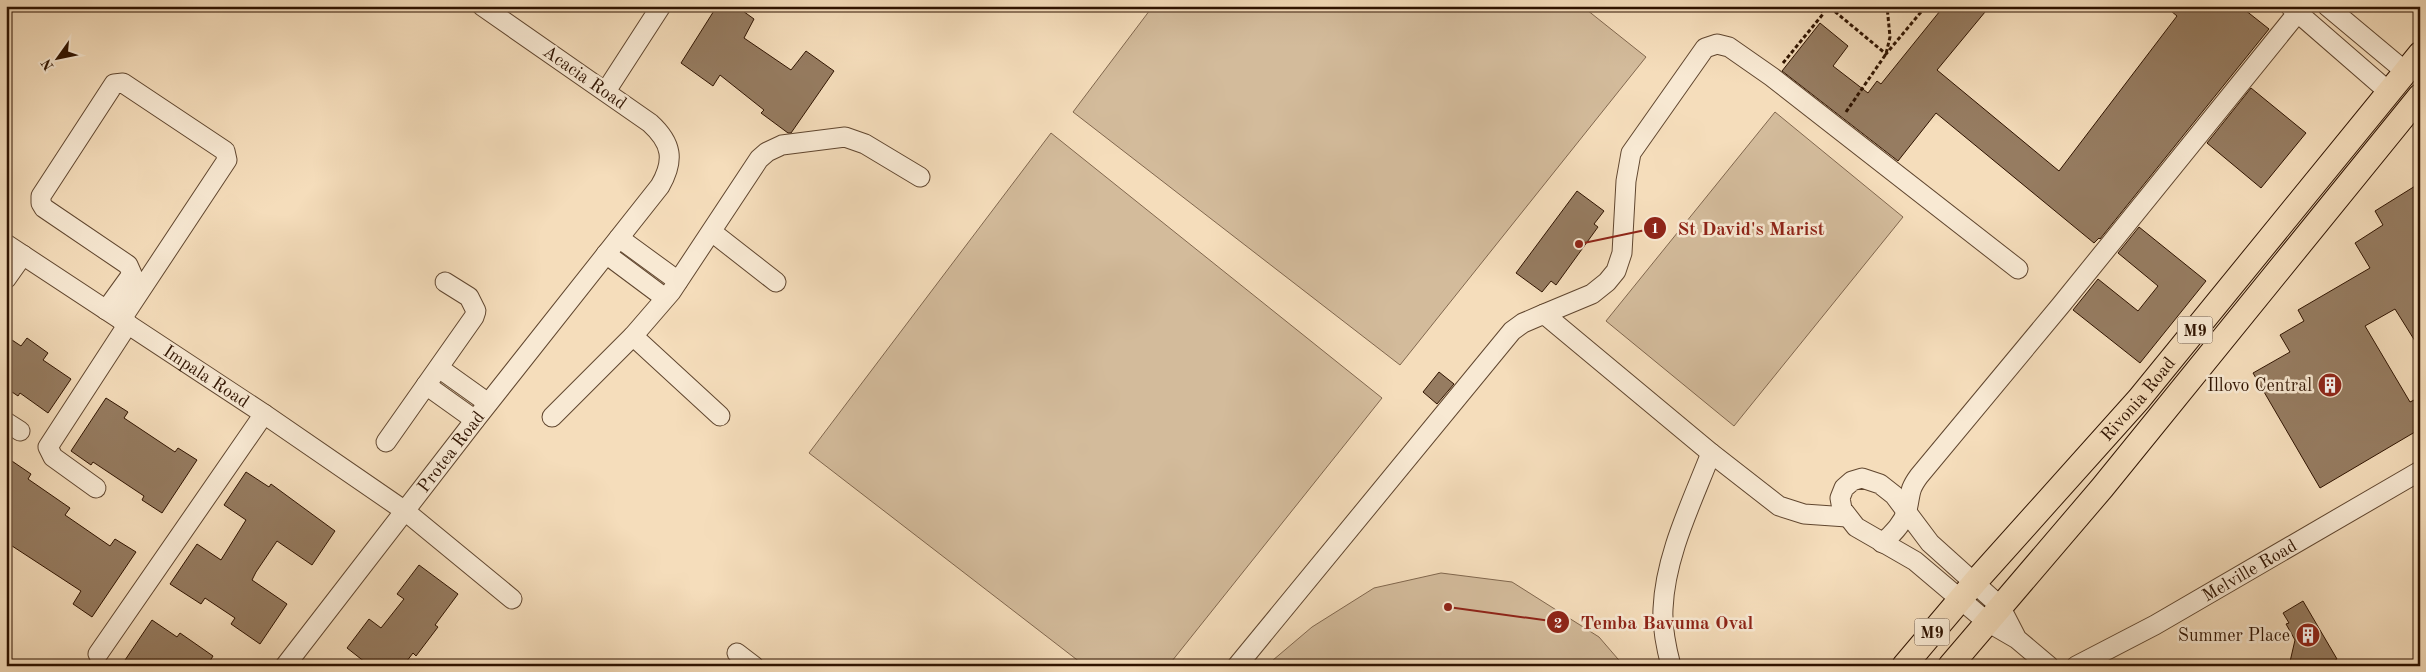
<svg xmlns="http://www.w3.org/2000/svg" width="2426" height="672" font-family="'Old Standard TT',serif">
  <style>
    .green { fill: #d3bb9b; stroke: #81674e }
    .building { fill: #967c61; stroke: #2f1300 }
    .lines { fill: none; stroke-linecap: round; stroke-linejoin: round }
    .minor-casing { stroke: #60462f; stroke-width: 21 }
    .major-casing { stroke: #2f1300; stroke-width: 26 }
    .path { stroke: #2f1300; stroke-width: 3; stroke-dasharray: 4 2.5; stroke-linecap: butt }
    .minor { stroke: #f8e9d3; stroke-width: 19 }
    .major { stroke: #f5ddbb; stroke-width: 24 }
    .labels { text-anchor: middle; stroke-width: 5; stroke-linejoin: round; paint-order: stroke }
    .shield { fill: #f8e9d3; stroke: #6b533f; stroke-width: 1 }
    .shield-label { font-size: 16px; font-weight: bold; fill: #2f1300 }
    .street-label { font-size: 18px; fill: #2f1300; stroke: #f8e9d3 }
    .poi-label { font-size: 18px; fill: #2f1300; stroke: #f8e9d3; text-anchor: end }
    .leader { fill: none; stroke: #8f2418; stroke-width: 2 }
    .callout-dot { fill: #8f2418; stroke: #f8e9d3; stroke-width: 2 }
    .mark-label { font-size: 15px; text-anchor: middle; font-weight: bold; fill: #fff }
    .callout-label { font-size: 19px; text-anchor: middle; font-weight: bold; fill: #8f2418; stroke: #f8e9d3; stroke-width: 5; stroke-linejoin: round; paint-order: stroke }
  </style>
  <rect width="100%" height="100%" fill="#f5ddbb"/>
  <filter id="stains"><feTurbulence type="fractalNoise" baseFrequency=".004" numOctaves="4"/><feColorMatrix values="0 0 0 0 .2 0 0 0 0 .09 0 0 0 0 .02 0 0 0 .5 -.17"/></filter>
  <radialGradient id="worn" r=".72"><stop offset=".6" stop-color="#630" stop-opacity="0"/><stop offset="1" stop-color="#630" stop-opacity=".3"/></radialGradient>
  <path class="green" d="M 1153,6 L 1582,6 L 1646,57 L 1400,365 L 1073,112 Z
    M 1775,112 L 1903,217 L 1734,426 L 1606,321 Z
    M 1051,133 L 1382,398 L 1168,666 L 1085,666 L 809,453 Z
    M 1441,573 L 1512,582 L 1599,637 L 1624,666 L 1266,666 L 1312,627 L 1374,588 Z"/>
  <path class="building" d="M 717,6 L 736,6 L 754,19 L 744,38 L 791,70 L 806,51 L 834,71 L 791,133 L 788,133 L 761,113 L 764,110 L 720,75 L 713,86 L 681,63 Z
    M 1944,6 L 1990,6 L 1937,70 L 2059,171 L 2177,16 L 2165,6 L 2240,6 L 2269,29 L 2100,239 L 2099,238 L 2094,243 L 1936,113 L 1898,161 L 1782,71 L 1820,23 L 1848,46 L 1833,66 L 1868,93 L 1877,81 L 1881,84 Z
    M 2251,88 L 2306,133 L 2261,188 L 2207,143 Z
    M 2420,183 L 2420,349 L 2395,309 L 2365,326 L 2410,402 L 2420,397 L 2420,429 L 2320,488 L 2253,373 L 2290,352 L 2280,335 L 2304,321 L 2298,310 L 2370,268 L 2355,243 L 2383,225 L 2375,211 Z
    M 1577,191 L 1604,211 L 1594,224 L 1598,227 L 1556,285 L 1551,281 L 1542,292 L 1516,273 Z
    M 2139,227 L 2206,281 L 2140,363 L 2073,310 L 2098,279 L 2138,311 L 2158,286 L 2118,253 Z
    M 6,336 L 21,346 L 27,338 L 48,353 L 43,360 L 71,379 L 48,413 L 20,393 L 18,396 L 6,388 Z
    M 1439,372 L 1454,384 L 1437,404 L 1423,392 Z
    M 106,398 L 128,412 L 124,418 L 175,452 L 178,448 L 197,460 L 162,513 L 142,500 L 144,496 L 93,462 L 91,465 L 71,451 Z
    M 6,457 L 31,474 L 28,479 L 70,508 L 65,515 L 110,546 L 115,539 L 136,552 L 92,617 L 73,604 L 81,591 L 6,542 Z
    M 246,472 L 269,487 L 271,484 L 335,531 L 312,565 L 277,541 L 256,572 L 252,580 L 287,604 L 260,644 L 231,624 L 235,618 L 205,598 L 201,604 L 170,584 L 197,544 L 221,560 L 246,520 L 224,505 Z
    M 419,565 L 458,594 L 435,625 L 438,627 L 416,656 L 413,653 L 403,666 L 370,666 L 347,648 L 369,619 L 381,628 L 404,599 L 397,594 Z
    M 2303,601 L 2337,659 L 2324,666 L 2289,666 L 2295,640 L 2286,624 L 2289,623 L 2283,613 Z
    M 152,620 L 177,637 L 180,633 L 213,656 L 207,666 L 121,666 Z"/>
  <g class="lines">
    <defs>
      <g id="minor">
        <path d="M 2290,6 L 2389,92"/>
        <path d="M 2327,6 L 2406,72"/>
        <path d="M 606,91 L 661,6"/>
        <path d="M 712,232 L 776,282"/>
        <path d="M 619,238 L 678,281"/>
        <path id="s1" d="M 6,244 L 264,414 L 405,511 L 512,599"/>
        <path d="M 606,254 L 665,298"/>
        <path d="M 6,279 L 23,255"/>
        <path d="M 106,310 L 132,274 L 128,265 L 44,208 L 41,203 L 41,196 L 114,84 L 123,83 L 225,151 L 227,160 L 121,320"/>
        <path d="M 1544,314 L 1592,294 L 1607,282 L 1616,271 L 1622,253 L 1626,181 L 1631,153 L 1705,48 L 1717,44 L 1729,47 L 1772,77 L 2018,269"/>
        <path d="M 633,336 L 720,416"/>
        <path d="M 439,368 L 488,403"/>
        <path d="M 426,385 L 475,420"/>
        <path d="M 552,417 L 633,336 L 671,292 L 759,159 L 767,152 L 782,145 L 845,137 L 865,144 L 920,177"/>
        <path d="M 6,422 L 20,431"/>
        <path d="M 386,442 L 474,317 L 476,311 L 469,297 L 445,282"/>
        <path d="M 96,488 L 53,457 L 48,447 L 128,324"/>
        <path d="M 1882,543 C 1893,534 1903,524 1907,510 C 1911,494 1908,491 1919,476 L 2061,305 L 2303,6"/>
        <path d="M 2017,639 L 2000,606 L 1930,543 L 1894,495 L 1880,484 L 1862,478 L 1852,481 L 1844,488 L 1840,498 L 1842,509 L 1856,527 L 1915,561 L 1986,621 L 2017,639 L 2049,666"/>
        <path d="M 737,653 L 754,666"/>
        <path d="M 98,654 L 264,414"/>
        <path id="s2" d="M 285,666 L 475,420 L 660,186 C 675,160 672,143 650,123 L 482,6"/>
        <path d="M 1237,666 L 1512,331 L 1523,323 L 1544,314 L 1711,453 L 1779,506 L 1804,514 L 1847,517"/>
        <path d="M 1671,666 C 1666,647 1662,628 1663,609 C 1665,556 1692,502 1711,453"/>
        <path id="s3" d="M 2076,666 L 2155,625 L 2420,471"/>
      </g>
      <g id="major">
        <path id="s4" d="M 1904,666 L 1975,582 L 2139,399 L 2420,54"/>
        <path d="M 1950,666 L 2102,488 L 2420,96"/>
      </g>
    </defs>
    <use href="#minor" class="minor-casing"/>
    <use href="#major" class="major-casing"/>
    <path class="path" d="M 1833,6 L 1833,10 L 1886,54 L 1926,6
      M 1783,63 L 1823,14 L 1820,6
      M 1846,112 L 1886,54 L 1890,37 L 1887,6"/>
    <use href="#minor" class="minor"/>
    <use href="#major" class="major"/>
  </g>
  <defs>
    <symbol id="building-disc" viewBox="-11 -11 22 22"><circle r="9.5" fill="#8f2418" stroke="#f8e9d3"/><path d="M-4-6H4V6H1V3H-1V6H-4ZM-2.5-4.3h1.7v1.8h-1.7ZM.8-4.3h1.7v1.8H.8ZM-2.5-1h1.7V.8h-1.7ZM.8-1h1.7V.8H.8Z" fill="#fff"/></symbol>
  </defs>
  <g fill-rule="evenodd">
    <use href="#building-disc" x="2316" y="371" width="28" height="28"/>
    <use href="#building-disc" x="2294" y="621" width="28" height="28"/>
  </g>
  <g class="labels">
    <g class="shield">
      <rect x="2177.5" y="316.5" width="35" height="27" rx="4"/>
      <rect x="1914.5" y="618.5" width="35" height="27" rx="4"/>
    </g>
    <g class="shield-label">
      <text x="2195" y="336">M9</text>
      <text x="1932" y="638">M9</text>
    </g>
    <g class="street-label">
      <text transform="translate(585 77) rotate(35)" y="6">Acacia Road</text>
      <text dy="6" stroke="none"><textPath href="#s1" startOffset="240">Impala Road</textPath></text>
      <text dy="6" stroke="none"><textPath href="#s4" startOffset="355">Rivonia Road</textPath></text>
      <text dy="6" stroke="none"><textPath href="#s2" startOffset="271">Protea Road</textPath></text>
      <text dy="6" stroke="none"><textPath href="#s3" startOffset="198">Melville Road</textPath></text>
    </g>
    <g class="poi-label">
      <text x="2312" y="391">Illovo Central</text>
      <text x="2290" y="641">Summer Place</text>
    </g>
  </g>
  <path class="leader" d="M1579 244L1655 228M1448 607L1558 622"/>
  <g class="callout-dot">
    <circle cx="1579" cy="244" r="5"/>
    <circle cx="1448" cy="607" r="5"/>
    <circle cx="1655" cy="228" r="12"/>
    <circle cx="1558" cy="622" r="12"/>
  </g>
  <g class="mark-label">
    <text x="1655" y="233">1</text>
    <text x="1558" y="628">2</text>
  </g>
  <g class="callout-label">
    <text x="1751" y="235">St David's Marist</text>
    <text x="1667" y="629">Temba Bavuma Oval</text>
  </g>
  <rect width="2426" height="672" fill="none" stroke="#f5ddbb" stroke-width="25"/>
  <rect x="8" y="8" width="2411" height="657" fill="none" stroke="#2f1300" stroke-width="2.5"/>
  <rect x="12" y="12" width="2401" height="647" fill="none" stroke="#2f1300"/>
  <g transform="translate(58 58) rotate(237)" stroke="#f8e9d3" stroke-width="4" paint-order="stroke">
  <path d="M0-4L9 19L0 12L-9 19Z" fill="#2f1300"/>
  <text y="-8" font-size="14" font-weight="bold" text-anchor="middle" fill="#2f1300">N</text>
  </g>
  <rect width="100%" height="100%" filter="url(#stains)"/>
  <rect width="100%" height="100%" fill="url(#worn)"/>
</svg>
